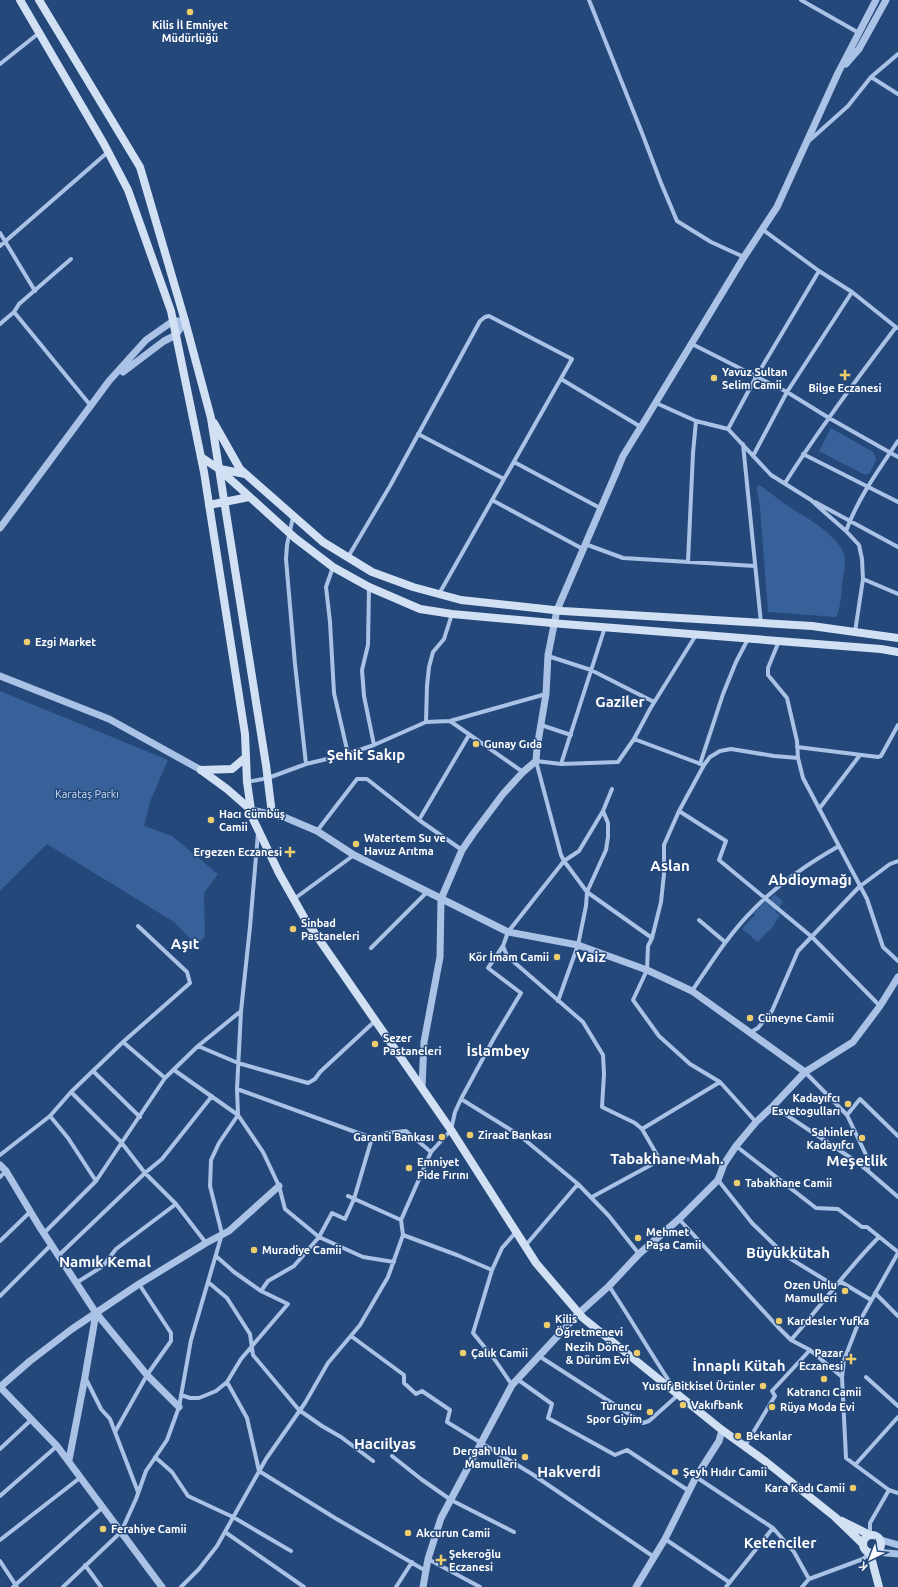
<svg xmlns="http://www.w3.org/2000/svg" width="898" height="1587" font-family="Ubuntu,sans-serif">
  <style>
    .green { fill: #386199 }
    .lines { fill: none; stroke-linecap: round; stroke-linejoin: round }
    .minor { stroke: #a9c2e5; stroke-width: 4 }
    .tertiary { stroke: #a9c2e5; stroke-width: 7 }
    .secondary { stroke: #d2e0f4; stroke-width: 8 }
    .poi-dot { fill: #eecd6d; stroke: #25487b; stroke-width: 1.5 }
    .labels { text-anchor: middle; stroke-width: 3; stroke-linejoin: round; paint-order: stroke }
    .poi-label { font-size: 11px; font-weight: bold; fill: #fff; stroke: #25487b; text-anchor: start }
    .park-label { font-size: 11px; fill: #cbdcf4; stroke: #25487b }
    .district-label { font-size: 15px; font-weight: bold; fill: #fff; stroke: #25487b }
  </style>
  <rect width="100%" height="100%" fill="#25487b"/>
  <path class="green" d="M 831,428 L 873,452 L 876,459 L 870,473 L 865,475 L 819,451 Z
    M 758,485 L 761,486 C 770,492 779,500 788,506 C 806,518 835,532 844,554 C 847,562 843,575 842,584 C 841,596 841,607 836,617 L 768,612 L 760,508 L 757,489 Z
    M 0,691 L 168,760 L 151,799 L 144,826 L 172,836 L 218,874 L 204,893 L 205,937 L 196,945 L 174,922 L 47,844 L 0,891 Z
    M 775,894 L 783,902 L 775,912 L 780,915 L 770,931 L 769,930 L 758,942 L 742,929 L 755,915 L 753,914 L 767,899 L 769,900 Z"/>
  <g class="lines">
    <path class="minor" d="M 589,0 L 642,133 L 661,183 L 677,221 L 711,242 L 744,257
      M 801,0 L 859,33
      M 0,64 L 39,33
      M 871,77 L 898,94
      M 810,140 L 848,106 L 871,77 L 898,54
      M 762,229 L 819,271 L 852,292 L 897,328
      M 0,233 L 35,291
      M 0,246 L 108,152
      M 14,312 L 91,406
      M 0,324 L 14,312 L 19,304 L 71,259
      M 692,344 L 787,392 L 829,418 L 898,457
      M 561,379 L 641,427
      M 656,403 L 696,421 L 728,429 L 771,475 L 811,500 L 822,510 L 846,531 L 859,545 L 862,559 L 863,579 L 855,632
      M 728,429 L 756,377 L 819,271
      M 418,434 L 504,479
      M 743,444 L 761,623
      M 803,454 L 898,502
      M 753,456 L 787,392 L 852,292
      M 514,462 L 600,508
      M 785,483 C 819,429 858,378 896,327
      M 492,500 L 583,549
      M 815,502 L 898,547
      M 293,517 L 287,545 L 286,559 L 295,664 L 306,764
      M 846,531 C 858,498 879,469 898,441
      M 585,544 L 623,558 L 755,566
      M 348,557 L 390,486 L 480,321 L 485,317 L 489,316 L 572,359 L 439,594
      M 688,562 L 693,453 L 696,421
      M 333,567 L 326,587 L 330,622 L 334,693 L 348,754
      M 863,579 L 898,594
      M 369,587 L 368,645 L 362,670 L 364,696 L 374,745
      M 779,641 L 768,668 L 768,675 L 787,698 L 797,741 L 798,758 L 803,778 L 867,899 L 883,947 L 898,961
      M 548,656 L 591,670 L 654,702
      M 450,721 L 523,772
      M 426,722 L 427,686 L 429,667 L 433,652 L 444,639 L 452,614
      M 541,725 L 571,735
      M 634,739 L 701,764
      M 797,747 L 878,757 L 881,756 L 898,725
      M 561,764 L 605,627
      M 700,764 L 723,694 L 736,662 L 748,639
      M 247,782 L 268,778 L 306,764 L 348,754 L 374,745 L 426,722 L 450,721 L 546,694
      M 612,789 L 603,811 L 579,851 L 564,861 L 508,932 L 503,946 L 507,956 L 583,1022 L 603,1055 L 604,1074 L 602,1107 L 635,1123 L 642,1129 L 660,1160
      M 819,809 L 860,755
      M 679,811 L 726,841 L 719,860 L 812,937 L 880,1006
      M 419,820 L 469,735
      M 317,831 L 357,779 L 367,779 L 419,820 L 462,850
      M 294,899 L 354,855
      M 699,920 L 725,942
      M 652,938 L 587,892 L 564,861 L 561,855 L 536,761 L 561,764 L 618,762 L 634,739 L 650,709 L 696,635
      M 371,948 L 427,892
      M 692,991 C 711,963 729,934 753,910 C 778,884 809,863 839,846
      M 558,1001 L 578,945 L 586,906 L 587,892 L 606,850 L 608,837 L 608,823 L 603,811
      M 751,1032 L 758,1028 L 772,1011 L 798,951 L 859,887 L 890,864 L 898,861
      M 123,1042 L 165,1078
      M 198,1046 L 238,1063 L 308,1083 L 315,1079 L 320,1072 L 375,1021
      M 174,1070 L 238,1115 L 263,1152 L 279,1186 L 285,1209 L 319,1237 L 363,1257 L 394,1262
      M 93,1071 L 140,1117
      M 805,1072 L 847,1115 L 868,1159 L 868,1171 L 898,1197
      M 237,1089 L 372,1138 L 379,1138 L 386,1133 L 406,1131 L 431,1152
      M 71,1092 L 121,1142 L 145,1173 L 176,1204 L 206,1243
      M 461,1099 L 519,1135 L 578,1184 L 609,1216 L 639,1254
      M 773,1106 L 854,1160 L 868,1171
      M 847,1115 L 860,1099 L 898,1136
      M 50,1116 L 68,1138 L 96,1181
      M 756,1122 L 720,1082 L 690,1064 L 659,1036 L 633,1000 L 647,970 L 648,946 L 652,938 L 661,902 L 664,874 L 664,845 L 679,811 L 704,765 L 710,757 L 720,751 L 731,749 L 774,756 L 798,758
      M 642,1129 L 720,1082
      M 736,1146 L 816,1208 L 838,1209 L 862,1227 L 867,1227 L 898,1252
      M 0,1155 L 50,1116 L 71,1092 L 123,1042 L 190,983 L 187,972 L 138,926
      M 0,1177 L 6,1171
      M 718,1180 L 752,1223 L 786,1256 L 835,1286 L 839,1283 L 843,1283 L 871,1300
      M 348,1196 L 401,1220
      M 592,1197 L 660,1160 L 684,1159 L 724,1164
      M 679,1219 L 778,1327 L 791,1340 L 810,1350 L 842,1377
      M 44,1233 L 96,1181 L 165,1078 L 198,1046 L 241,1011
      M 403,1235 L 457,1255 L 492,1270
      M 0,1241 L 30,1212
      M 525,1246 L 578,1184
      M 58,1256 L 145,1173 L 162,1159 L 212,1096
      M 208,1282 L 227,1298 L 250,1334 L 253,1355 L 299,1410 L 322,1426 L 341,1437 L 373,1461
      M 76,1283 L 103,1266 L 116,1249 L 176,1204
      M 609,1286 C 631,1319 651,1354 673,1387
      M 261,1291 L 268,1281 L 294,1266 L 319,1237 L 332,1213 L 345,1219 L 354,1199 L 372,1138
      M 875,1293 L 898,1316
      M 0,1296 L 51,1245
      M 351,1336 L 404,1375 L 404,1383 L 416,1394 L 422,1391 L 450,1410 L 447,1422 L 532,1474 L 654,1557
      M 791,1340 C 821,1306 847,1269 879,1237
      M 539,1356 L 643,1423 L 649,1421 L 678,1395
      M 85,1377 L 101,1409 L 110,1419 L 138,1492
      M 866,1377 L 898,1406
      M 517,1379 L 552,1404 L 548,1418 L 615,1455 L 627,1450 L 689,1491
      M 227,1382 L 247,1418 L 259,1471 L 335,1518 L 426,1571
      M 512,1385 L 495,1360 L 473,1333 L 492,1270 L 502,1248 L 516,1232
      M 181,1395 L 190,1398 L 199,1398 L 216,1391 L 227,1382 L 241,1359 L 288,1304 L 261,1291 L 234,1272 L 216,1256
      M 115,1432 L 147,1375 L 171,1341 L 171,1333 L 139,1284
      M 745,1446 L 775,1396 L 772,1391 L 810,1350
      M 0,1449 L 31,1420
      M 392,1456 L 421,1479 L 451,1500 L 514,1532
      M 155,1457 L 172,1472 L 188,1496 L 233,1517 L 291,1551
      M 855,1465 L 898,1417
      M 696,1477 L 773,1528 L 794,1552 L 809,1579
      M 889,1490 L 898,1493
      M 0,1496 L 57,1446
      M 225,1532 L 304,1587
      M 870,1534 L 870,1523 L 889,1490 L 846,1458 L 842,1377 L 844,1360 L 858,1324 L 898,1253
      M 665,1539 L 729,1582
      M 0,1540 L 81,1477
      M 428,1559 L 480,1587
      M 0,1561 L 17,1587
      M 85,1565 L 101,1587
      M 13,1587 L 103,1507
      M 63,1587 L 121,1532 L 136,1499 L 146,1471 L 167,1440 L 179,1407 L 191,1340 L 222,1234 L 210,1186 L 211,1160 L 219,1143 L 238,1115 L 237,1089 L 241,1011 L 250,927 L 258,833
      M 181,1587 L 199,1569 L 217,1546 L 266,1459 L 305,1403 L 328,1363 L 360,1325 L 388,1277 L 403,1235 L 401,1220 L 431,1152 L 451,1130 L 455,1112 L 461,1099 L 494,1038 L 521,993 L 488,968 L 503,946
      M 396,1587 L 412,1562
      M 726,1587 L 773,1528
      M 802,1587 L 809,1579 L 863,1559 L 870,1553"/>
    <path class="tertiary" d="M 846,64 L 859,49 L 886,0
      M 123,372 L 164,341 L 176,335 L 185,321
      M 0,528 L 109,381 L 146,340 L 173,321 L 185,321
      M 0,676 L 109,719 L 201,770
      M 251,810 L 284,817 L 317,831 L 354,855 L 508,932 L 578,945 L 647,970 L 692,991 L 805,1072
      M 422,1087 L 424,1042 L 440,957 L 441,899 L 462,850 L 473,834 L 503,794 L 523,772 L 536,761 L 537,748 L 546,694 L 548,655 L 557,610 L 616,473 L 623,456 L 647,417 L 744,257 L 777,207 L 838,73 L 876,0
      M 0,1165 L 6,1171 L 39,1226 L 96,1313 L 147,1375 L 179,1407
      M 0,1387 L 30,1361 L 72,1329 L 139,1284 L 206,1243 L 229,1231 L 279,1186
      M 0,1387 L 57,1446 L 162,1587
      M 69,1460 L 85,1377 L 96,1313
      M 881,1540 L 898,1545
      M 876,1552 L 898,1554
      M 423,1587 L 428,1559 L 441,1518 L 512,1385 L 579,1313 L 609,1286 L 639,1254 L 679,1219 L 718,1180 L 724,1164 L 736,1146 L 756,1122 L 773,1106 L 805,1072 L 853,1042 L 880,1006 L 898,977
      M 636,1587 L 665,1539 L 696,1477 L 719,1441 L 722,1430"/>
    <path class="secondary" d="M 20,0 L 104,144 L 128,190 L 171,311 L 204,472 L 245,734 L 247,782 L 252,817 L 279,873 L 305,919 L 451,1130 L 536,1263 L 583,1318 L 722,1430 L 765,1461 L 835,1517 L 863,1544
      M 39,0 L 140,167 L 185,321 L 211,418 L 266,765 L 272,814
      M 214,423 L 240,469 L 323,542 L 372,572 L 413,587 L 461,600 L 563,611 L 812,626 L 898,638
      M 201,457 L 219,469 L 295,538 L 333,567 L 369,587 L 420,609 L 452,614 L 563,624 L 881,649 L 898,652
      M 220,469 L 245,474
      M 209,505 L 249,497
      M 201,770 L 227,789 L 251,810
      M 201,770 L 232,769 L 246,757
      M 842,1521 L 870,1535
      M863 1544a9 9 0 1 1 18 0a9 9 0 1 1-18 0Z
      M 870,1553 L 879,1587"/>
  </g>
  <g class="poi-dot">
    <circle cx="190" cy="12" r="4"/>
    <path d="M843 369h4v4h4v4h-4v4h-4v-4h-4v-4h4z"/>
    <circle cx="714" cy="378" r="4"/>
    <circle cx="27" cy="642" r="4"/>
    <circle cx="476" cy="744" r="4"/>
    <circle cx="211" cy="820" r="4"/>
    <circle cx="356" cy="844" r="4"/>
    <path d="M288 846h4v4h4v4h-4v4h-4v-4h-4v-4h4z"/>
    <circle cx="293" cy="929" r="4"/>
    <circle cx="557" cy="957" r="4"/>
    <circle cx="750" cy="1018" r="4"/>
    <circle cx="375" cy="1044" r="4"/>
    <circle cx="848" cy="1104" r="4"/>
    <circle cx="470" cy="1135" r="4"/>
    <circle cx="442" cy="1137" r="4"/>
    <circle cx="862" cy="1138" r="4"/>
    <circle cx="409" cy="1168" r="4"/>
    <circle cx="737" cy="1183" r="4"/>
    <circle cx="638" cy="1238" r="4"/>
    <circle cx="254" cy="1250" r="4"/>
    <circle cx="845" cy="1291" r="4"/>
    <circle cx="779" cy="1321" r="4"/>
    <circle cx="547" cy="1325" r="4"/>
    <circle cx="463" cy="1353" r="4"/>
    <circle cx="637" cy="1353" r="4"/>
    <path d="M849 1353h4v4h4v4h-4v4h-4v-4h-4v-4h4z"/>
    <circle cx="824" cy="1379" r="4"/>
    <circle cx="763" cy="1386" r="4"/>
    <circle cx="683" cy="1405" r="4"/>
    <circle cx="772" cy="1407" r="4"/>
    <circle cx="650" cy="1412" r="4"/>
    <circle cx="738" cy="1436" r="4"/>
    <circle cx="525" cy="1457" r="4"/>
    <circle cx="675" cy="1472" r="4"/>
    <circle cx="853" cy="1488" r="4"/>
    <circle cx="103" cy="1529" r="4"/>
    <circle cx="408" cy="1533" r="4"/>
    <path d="M439 1554h4v4h4v4h-4v4h-4v-4h-4v-4h4z"/>
  </g>
  <g class="labels">
    <g class="poi-label">
      <text x="190" y="29" text-anchor="middle">Kilis İl Emniyet<tspan x="190" dy="13">Müdürlüğü</tspan></text>
      <text x="722" y="376">Yavuz Sultan<tspan x="722" dy="13">Selim Camii</tspan></text>
      <text x="845" y="392" text-anchor="middle">Bilge Eczanesi</text>
      <text x="35" y="646">Ezgi Market</text>
      <text x="484" y="748">Gunay Gıda</text>
      <text x="219" y="818">Hacı Cümbüş<tspan x="219" dy="13">Camii</tspan></text>
      <text x="364" y="842">Watertem Su ve<tspan x="364" dy="13">Havuz Arıtma</tspan></text>
      <text x="282" y="856" text-anchor="end">Ergezen Eczanesi</text>
      <text x="301" y="927">Sinbad<tspan x="301" dy="13">Pastaneleri</tspan></text>
      <text x="549" y="961" text-anchor="end">Kör İmam Camii</text>
      <text x="758" y="1022">Cüneyne Camii</text>
      <text x="383" y="1042">Sezer<tspan x="383" dy="13">Pastaneleri</tspan></text>
      <text x="840" y="1102" text-anchor="end">Kadayıfcı<tspan x="840" dy="13">Esvetogulları</tspan></text>
      <text x="854" y="1136" text-anchor="end">Sahinler<tspan x="854" dy="13">Kadayıfcı</tspan></text>
      <text x="478" y="1139">Ziraat Bankası</text>
      <text x="434" y="1141" text-anchor="end">Garanti Bankası</text>
      <text x="417" y="1166">Emniyet<tspan x="417" dy="13">Pide Fırını</tspan></text>
      <text x="745" y="1187">Tabakhane Camii</text>
      <text x="646" y="1236">Mehmet<tspan x="646" dy="13">Paşa Camii</tspan></text>
      <text x="262" y="1254">Muradiye Camii</text>
      <text x="837" y="1289" text-anchor="end">Ozen Unlu<tspan x="837" dy="13">Mamulleri</tspan></text>
      <text x="555" y="1323">Kilis<tspan x="555" dy="13">Öğretmenevi</tspan></text>
      <text x="787" y="1325">Kardesler Yufka</text>
      <text x="629" y="1351" text-anchor="end">Nezih Döner<tspan x="629" dy="13">&amp; Dürüm Evi</tspan></text>
      <text x="471" y="1357">Çalık Camii</text>
      <text x="843" y="1357" text-anchor="end">Pazar<tspan x="843" dy="13">Eczanesi</tspan></text>
      <text x="755" y="1390" text-anchor="end">Yusuf Bitkisel Ürünler</text>
      <text x="824" y="1396" text-anchor="middle">Katrancı Camii</text>
      <text x="691" y="1409">Vakıfbank</text>
      <text x="642" y="1410" text-anchor="end">Turuncu<tspan x="642" dy="13">Spor Giyim</tspan></text>
      <text x="780" y="1411">Rüya Moda Evi</text>
      <text x="746" y="1440">Bekanlar</text>
      <text x="517" y="1455" text-anchor="end">Dergah Unlu<tspan x="517" dy="13">Mamulleri</tspan></text>
      <text x="683" y="1476">Şeyh Hıdır Camii</text>
      <text x="845" y="1492" text-anchor="end">Kara Kadı Camii</text>
      <text x="111" y="1533">Ferahiye Camii</text>
      <text x="416" y="1537">Akcurun Camii</text>
      <text x="449" y="1558">Şekeroğlu<tspan x="449" dy="13">Eczanesi</tspan></text>
    </g>
    <g class="park-label">
      <text x="87" y="798">Karataş Parkı</text>
    </g>
    <g class="district-label">
      <text x="620" y="707">Gaziler</text>
      <text x="366" y="760">Şehit Sakıp</text>
      <text x="670" y="871">Aslan</text>
      <text x="810" y="885">Abdioymağı</text>
      <text x="185" y="949">Aşıt</text>
      <text x="591" y="962">Vaiz</text>
      <text x="498" y="1056">İslambey</text>
      <text x="667" y="1164">Tabakhane Mah.</text>
      <text x="857" y="1166">Meşetlik</text>
      <text x="788" y="1258">Büyükkütah</text>
      <text x="105" y="1267">Namık Kemal</text>
      <text x="739" y="1371">İnnaplı Kütah</text>
      <text x="385" y="1449">Hacıilyas</text>
      <text x="569" y="1477">Hakverdi</text>
      <text x="780" y="1548">Ketenciler</text>
    </g>
  </g>
  <g transform="translate(870 1559) rotate(223)" stroke="#25487b" stroke-width="3" paint-order="stroke">
  <path d="M0-3L7 15L0 10L-7 15Z" fill="#ffffff"/>
  <text y="-6" font-size="11" font-weight="bold" text-anchor="middle" fill="#ffffff">K</text>
  </g>
</svg>
